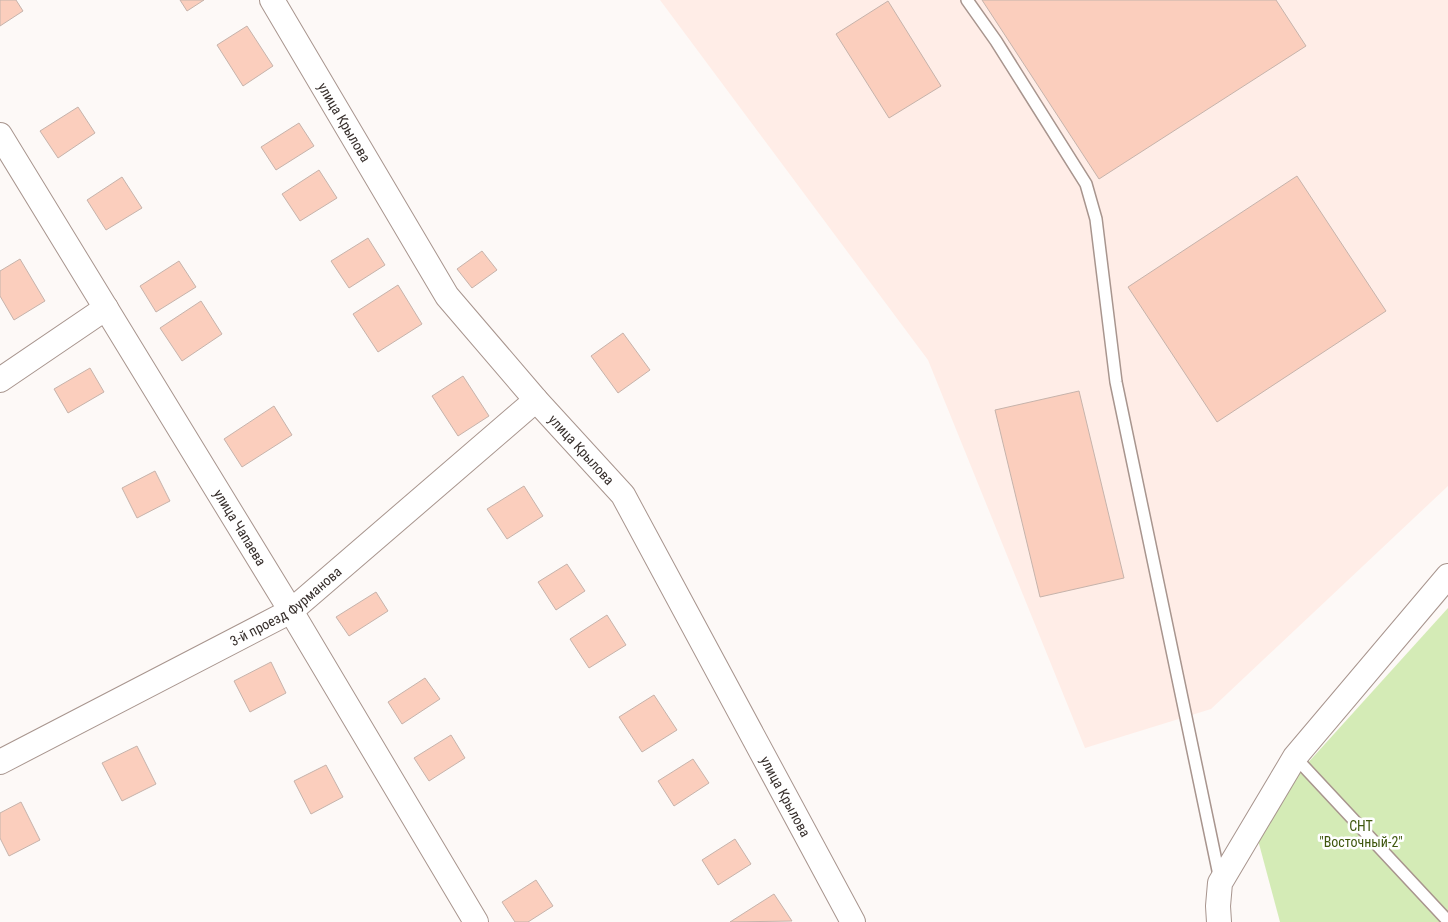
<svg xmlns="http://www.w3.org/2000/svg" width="1448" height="922" font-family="'Roboto Condensed',sans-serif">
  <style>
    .built { fill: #ffede7 }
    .green { fill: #d4ebb6 }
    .building { fill: #fbcebd; stroke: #c6b3ab }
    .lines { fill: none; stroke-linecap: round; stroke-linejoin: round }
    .service-casing { stroke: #a8958e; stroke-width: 14 }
    .minor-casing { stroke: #a8958e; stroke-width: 26 }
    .service { stroke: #fff; stroke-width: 11 }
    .minor { stroke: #fff; stroke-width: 24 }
    .labels { text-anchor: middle; stroke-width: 5; stroke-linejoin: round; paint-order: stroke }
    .street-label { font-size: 14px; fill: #362e2b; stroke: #fff }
    .park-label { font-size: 14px; fill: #3f570e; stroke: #fff }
  </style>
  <rect width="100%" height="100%" fill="#fdf9f7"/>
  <path class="built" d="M 660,0 L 1448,0 L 1448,486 L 1211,709 L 1085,748 L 928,360 Z"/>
  <path class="green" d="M 1448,608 L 1448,922 L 1280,922 L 1258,840 L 1286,787 Z"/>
  <path class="building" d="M 0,0 L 16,0 L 23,11 L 0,26 Z
    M 180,0 L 204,0 L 187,11 Z
    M 982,0 L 1276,0 L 1306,46 L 1099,179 Z
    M 888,1 L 941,86 L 889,118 L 836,34 Z
    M 247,26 L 273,66 L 243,86 L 217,45 Z
    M 78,107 L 95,133 L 58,158 L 40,131 Z
    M 299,123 L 314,146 L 276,170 L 261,147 Z
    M 319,170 L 337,198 L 300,221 L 282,194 Z
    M 1297,176 L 1386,311 L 1217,422 L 1128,287 Z
    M 122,177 L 142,208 L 106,230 L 87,200 Z
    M 368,238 L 385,265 L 349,288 L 331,261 Z
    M 482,251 L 497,270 L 472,288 L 457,269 Z
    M 20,259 L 45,301 L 14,320 L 0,296 L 0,271 Z
    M 179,261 L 196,287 L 156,312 L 140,286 Z
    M 398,285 L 422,324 L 378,352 L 353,314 Z
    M 201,301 L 222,334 L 182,361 L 160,328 Z
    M 623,333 L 650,370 L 618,393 L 591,356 Z
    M 90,368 L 104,392 L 68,413 L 54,389 Z
    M 463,376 L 489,416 L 458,436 L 432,396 Z
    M 1079,391 L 1124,578 L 1040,597 L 995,410 Z
    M 274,406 L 292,435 L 242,467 L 224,439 Z
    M 155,471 L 170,501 L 137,518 L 122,488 Z
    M 524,486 L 543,516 L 507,539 L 487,509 Z
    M 567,564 L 585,591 L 556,610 L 538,582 Z
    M 376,592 L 388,611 L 349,636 L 336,617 Z
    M 607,615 L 626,645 L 589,668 L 570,639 Z
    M 271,662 L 286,693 L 250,712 L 234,681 Z
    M 425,678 L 440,699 L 402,724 L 388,702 Z
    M 654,695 L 677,730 L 642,752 L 619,717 Z
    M 451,735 L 465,758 L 429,781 L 414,758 Z
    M 137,746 L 156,784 L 122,801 L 102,763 Z
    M 693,759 L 709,783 L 674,806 L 658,781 Z
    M 326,765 L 343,797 L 311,814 L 294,781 Z
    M 21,802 L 40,840 L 9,856 L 0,838 L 0,813 Z
    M 735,839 L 751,864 L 718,885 L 702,860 Z
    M 536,880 L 553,906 L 528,922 L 515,922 L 502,902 Z
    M 774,894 L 792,921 L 730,922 Z"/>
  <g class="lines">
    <defs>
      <path id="service" d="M 967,0 L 996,41 L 1086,184 L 1096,219 L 1116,382 L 1220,880
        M 1295,757 L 1448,921"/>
      <g id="minor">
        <path id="s1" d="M 272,0 L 447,296 L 536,400 L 623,495 L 853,922"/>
        <path id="s2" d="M 0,135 L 291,611 L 476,922"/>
        <path d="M 0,380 L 106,308"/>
        <path id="s3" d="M 0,762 L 291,611 L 536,400"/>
        <path d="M 1219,922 L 1218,906 L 1220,883 L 1295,757 L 1448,576"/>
      </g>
    </defs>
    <use href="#service" class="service-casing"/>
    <use href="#minor" class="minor-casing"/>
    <use href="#service" class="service"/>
    <use href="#minor" class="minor"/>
  </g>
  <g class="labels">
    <g class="street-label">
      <text dy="5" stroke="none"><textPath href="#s1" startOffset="142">улица Крылова</textPath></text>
      <text dy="5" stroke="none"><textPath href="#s1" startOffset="548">улица Крылова</textPath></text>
      <text dy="5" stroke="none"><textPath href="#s2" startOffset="460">улица Чапаева</textPath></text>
      <text dy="5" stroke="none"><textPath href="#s3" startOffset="326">3-й проезд Фурманова</textPath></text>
      <text dy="5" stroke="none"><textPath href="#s1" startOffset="952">улица Крылова</textPath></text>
    </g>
    <g class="park-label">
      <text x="1361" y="831">СНТ<tspan x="1361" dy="16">"Восточный-2"</tspan></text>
    </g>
  </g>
</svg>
